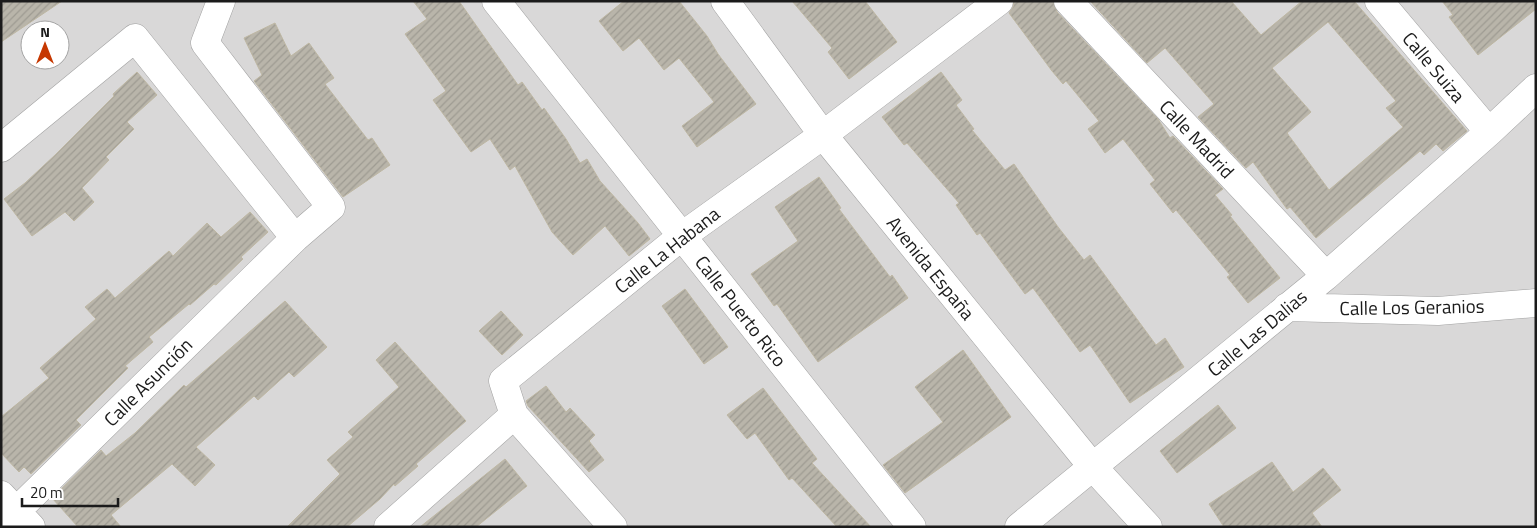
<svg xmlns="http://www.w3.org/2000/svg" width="1537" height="528" font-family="'Titillium Web',sans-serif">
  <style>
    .residential { fill: #d9d8d8; fill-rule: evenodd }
    .building { fill: url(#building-hatch); stroke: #beb7a3; fill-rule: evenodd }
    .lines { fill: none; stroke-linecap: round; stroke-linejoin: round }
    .street-casing { stroke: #a2a2a2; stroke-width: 29 }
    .street { stroke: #fff; stroke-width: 28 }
    .labels { text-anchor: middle; stroke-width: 5; stroke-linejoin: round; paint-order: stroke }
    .street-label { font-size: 19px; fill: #1b1b1b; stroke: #fff }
  </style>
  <defs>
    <pattern id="building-hatch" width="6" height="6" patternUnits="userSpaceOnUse" patternTransform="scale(1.25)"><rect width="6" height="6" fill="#b9b5aa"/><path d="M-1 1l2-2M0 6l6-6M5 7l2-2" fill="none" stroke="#9e9b92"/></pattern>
  </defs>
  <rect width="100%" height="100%" fill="#edece0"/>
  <path class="residential" d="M 1,1 L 1536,1 L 1536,527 L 1,527 ZM 30,30 L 60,30 L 60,60 L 30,60 Z"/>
  <path class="building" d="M 1,1 L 62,1 L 1,42 Z
    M 413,1 L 459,1 L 518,85 L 522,82 L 542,110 L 544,108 L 566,139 L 580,163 L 587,159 L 600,181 L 638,223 L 650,239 L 629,256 L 605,226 L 573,255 L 552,232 L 515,166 L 510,170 L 490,139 L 471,152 L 433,100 L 446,91 L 405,34 L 427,19 Z
    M 624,1 L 679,1 L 707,36 L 718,54 L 756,104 L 697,147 L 682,126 L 714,102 L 679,58 L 664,70 L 639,38 L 623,51 L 599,21 Z
    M 792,1 L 865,1 L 897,42 L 849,79 L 828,52 L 832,48 Z
    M 1014,1 L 1053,1 L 1057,12 L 1158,119 L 1170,138 L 1173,136 L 1223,189 L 1215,195 L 1232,215 L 1230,216 L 1280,278 L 1248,303 L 1227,277 L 1230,275 L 1176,210 L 1173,213 L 1150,184 L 1155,180 L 1123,139 L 1105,153 L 1088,129 L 1099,121 L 1066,81 L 1063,84 L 1052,71 L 1009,13 L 1013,7 Z
    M 1090,1 L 1231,1 L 1261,35 L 1302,1 L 1354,1 L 1467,131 L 1443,151 L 1436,144 L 1424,155 L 1420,151 L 1316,238 L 1290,207 L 1287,209 L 1253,162 L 1246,168 L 1198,117 L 1214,104 L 1165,48 L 1147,63 ZM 1328,22 L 1396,101 L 1386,108 L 1403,127 L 1329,190 L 1287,133 L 1311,112 L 1272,68 Z
    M 1442,1 L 1536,1 L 1536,9 L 1478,55 L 1449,17 L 1453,15 Z
    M 275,23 L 291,56 L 309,43 L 334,78 L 325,84 L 368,140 L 372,138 L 390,165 L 343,197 L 254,81 L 262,75 L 244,38 Z
    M 137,72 L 157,95 L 127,122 L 134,129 L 106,157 L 109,160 L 82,188 L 94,202 L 74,221 L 65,212 L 32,236 L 4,199 L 25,183 L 55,155 L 114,96 L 113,94 Z
    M 941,72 L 962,100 L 956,105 L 974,129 L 972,130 L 1005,170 L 1014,164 L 1058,227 L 1084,260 L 1090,255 L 1156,345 L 1165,338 L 1184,367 L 1130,403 L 1090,345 L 1080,352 L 1033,288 L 1025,294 L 980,233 L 977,235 L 956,205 L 959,203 L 907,143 L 904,145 L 882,117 Z
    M 819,177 L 841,208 L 839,209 L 890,277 L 892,275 L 908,298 L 818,362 L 777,304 L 774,306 L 751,274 L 798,241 L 775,207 Z
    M 250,212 L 268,232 L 241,257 L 243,259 L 216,285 L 214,284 L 190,305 L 189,304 L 149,337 L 153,342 L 125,366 L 128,368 L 76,420 L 81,425 L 31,474 L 24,467 L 19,472 L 1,453 L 1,417 L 49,378 L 40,368 L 96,319 L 85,307 L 107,289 L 115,298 L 169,251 L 173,256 L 207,223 L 221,237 Z
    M 685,289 L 728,347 L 704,364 L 662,306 Z
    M 285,301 L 327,347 L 294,377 L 289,372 L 258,400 L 254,396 L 196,447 L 215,465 L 195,486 L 172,464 L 111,515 L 121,527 L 78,527 L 52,498 L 101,450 L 106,456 L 135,433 L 184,385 L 186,387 Z
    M 501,311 L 523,335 L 502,355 L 479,331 Z
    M 395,342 L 466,421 L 416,464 L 418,466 L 395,486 L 394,484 L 380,499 L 347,527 L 287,527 L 340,474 L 327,460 L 353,437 L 348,432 L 399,387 L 376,360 Z
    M 963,350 L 1011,417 L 905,493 L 883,465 L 943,422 L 915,387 Z
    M 546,386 L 566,412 L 570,408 L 595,435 L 589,441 L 604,460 L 589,472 L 528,406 L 526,401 Z
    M 763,388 L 817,459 L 812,463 L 871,527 L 837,527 L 792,478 L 789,480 L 755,433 L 747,439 L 727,415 Z
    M 1218,405 L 1236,428 L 1177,473 L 1160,451 Z
    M 505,459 L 527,486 L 476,527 L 420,527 Z
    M 1272,462 L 1293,492 L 1323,468 L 1341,490 L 1312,513 L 1322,527 L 1224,527 L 1209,504 Z"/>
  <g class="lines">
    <defs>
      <path id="street" d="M 496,1 L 912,527
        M 725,1 L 823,135 L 1092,466 L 1148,527
        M 1068,1 L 1326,276
        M 1379,1 L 1489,132
        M 1,148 L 135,38 L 295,238
        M 1287,307 L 1438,311 L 1536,303
        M 514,415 L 613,527
        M 1,495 L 31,527
        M 1,526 L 295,238 L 331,207 L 205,43 L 221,1
        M 388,527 L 514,415 L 503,381 L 682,236 L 823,135 L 999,1
        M 1019,527 L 1326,276 L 1489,132 L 1536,88"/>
    </defs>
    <use href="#street" class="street-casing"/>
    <use href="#street" class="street"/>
  </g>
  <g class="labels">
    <g class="street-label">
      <text transform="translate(1434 67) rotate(50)" y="7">Calle Suiza</text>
      <text transform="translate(1197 139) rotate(47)" y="7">Calle Madrid</text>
      <text transform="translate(667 250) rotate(-38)" y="7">Calle La Habana</text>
      <text transform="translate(931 268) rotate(51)" y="7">Avenida España</text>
      <text transform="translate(1412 307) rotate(-1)" y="7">Calle Los Geranios</text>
      <text transform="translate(741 311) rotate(52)" y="7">Calle Puerto Rico</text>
      <text transform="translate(1257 333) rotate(-40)" y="7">Calle Las Dalias</text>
      <text transform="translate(148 382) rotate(-45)" y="7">Calle Asunción</text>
    </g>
  </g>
  <rect width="1537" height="528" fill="none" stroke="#1b1b1b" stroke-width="5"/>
  <g transform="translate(45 45)"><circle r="24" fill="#ffffff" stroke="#a4a4a4"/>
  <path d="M0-4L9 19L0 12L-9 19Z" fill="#c63801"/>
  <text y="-8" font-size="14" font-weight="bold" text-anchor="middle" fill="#1b1b1b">N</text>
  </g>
  <path d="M22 498v8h96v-8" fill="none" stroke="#1b1b1b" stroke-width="2.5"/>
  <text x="30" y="498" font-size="15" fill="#1b1b1b" stroke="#ffffff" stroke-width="4" paint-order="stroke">20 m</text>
</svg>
